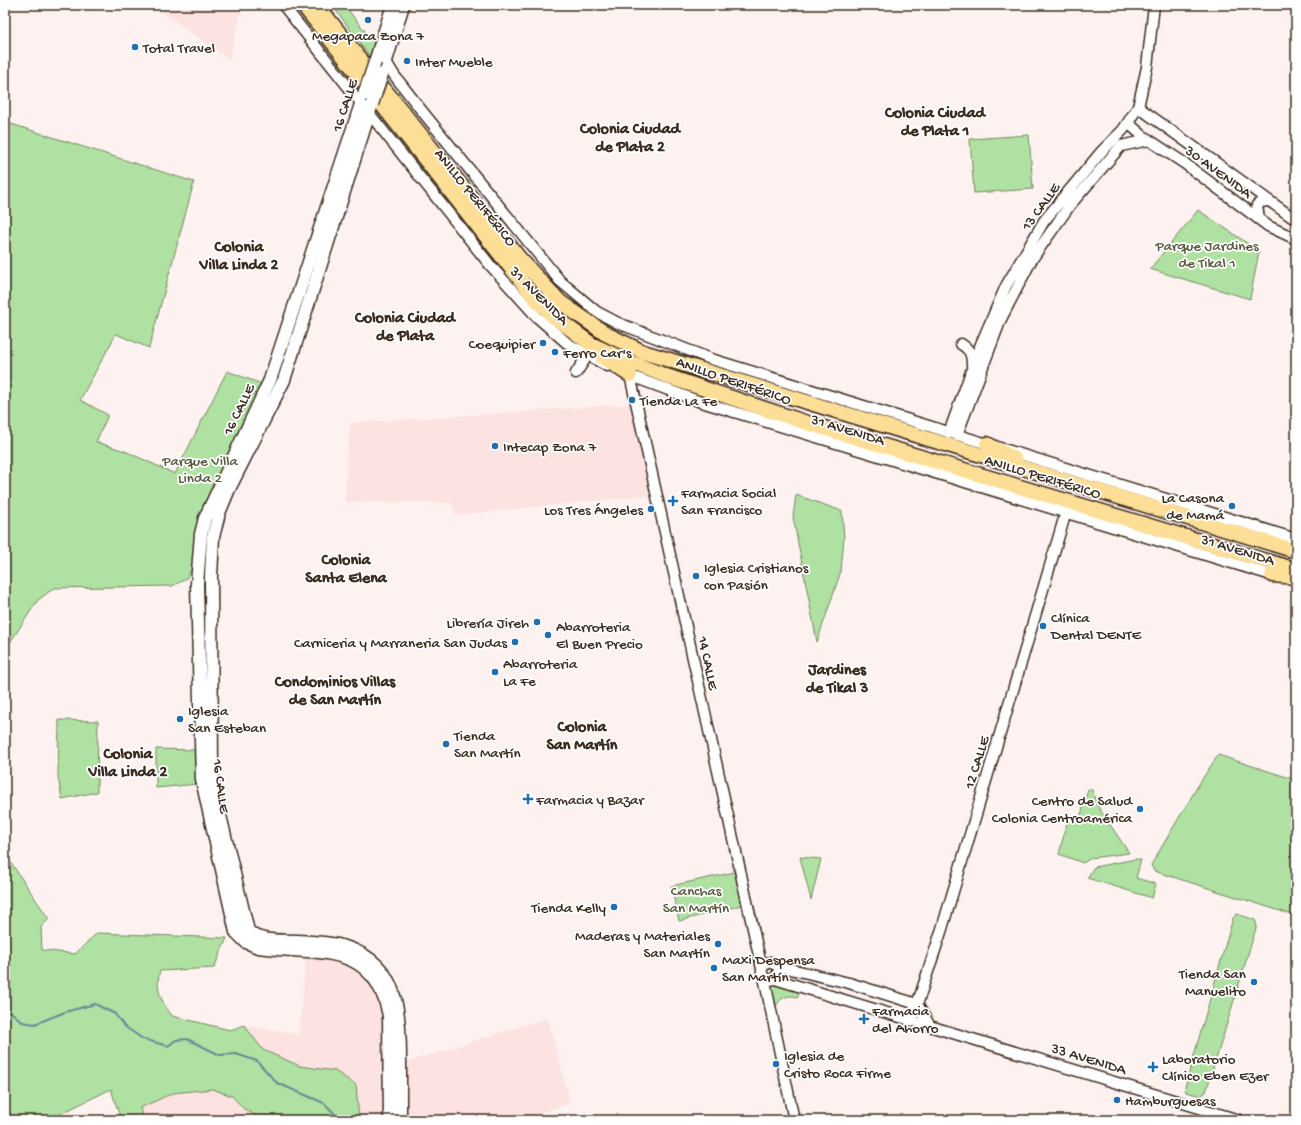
<svg xmlns="http://www.w3.org/2000/svg" width="1301" height="1125" font-family="'Gochi Hand',sans-serif">
  <style>
    .built { fill: #fce2e0 }
    .green { fill: #afe1a2; stroke: #758660 }
    .lines { fill: none; stroke-linecap: round; stroke-linejoin: round }
    .stream { stroke: #678b95; stroke-width: 2 }
    .tertiary-casing { stroke: #3b2a1e; stroke-width: 13 }
    .secondary-casing { stroke: #3b2a1e; stroke-width: 15 }
    .trunk-casing { stroke: #3b2a1e; stroke-width: 17 }
    .tertiary { stroke: #fff; stroke-width: 10 }
    .secondary { stroke: #fff; stroke-width: 12 }
    .trunk { stroke: #fdde96; stroke-width: 14 }
    .secondary-bridge-casing { stroke: #3b2a1e; stroke-width: 15; stroke-linecap: butt }
    .secondary-bridge { stroke: #fff; stroke-width: 12 }
    .poi-dot { fill: #1f6fb2; stroke: #fff; stroke-width: 1.5 }
    .labels { text-anchor: middle; stroke-width: 3.5; stroke-linejoin: round; paint-order: stroke }
    .poi-label { font-size: 15px; fill: #3b2a1e; stroke: #fff; text-anchor: start }
    .street-label { font-size: 15px; fill: #3b2a1e; stroke: #fff }
    .park-label { font-size: 15px; fill: #58583f; stroke: #fff }
    .neighbourhood-label { font-size: 16px; font-weight: bold; fill: #3b2a1e; stroke: #fff }
  </style>
  <rect width="100%" height="100%" fill="#fef2f1"/>
  <filter id="ink" filterUnits="userSpaceOnUse"><feTurbulence type="fractalNoise" baseFrequency=".025" numOctaves="2"/><feDisplacementMap in="SourceGraphic" scale="8" xChannelSelector="R" yChannelSelector="G"/><feConvolveMatrix kernelMatrix="1 2 1 2 8 2 1 2 1" color-interpolation-filters="sRGB"/></filter>
  <g filter="url(#ink)">
    <path class="built" d="M 153,5 L 243,5 L 229,60 Z
      M 633,404 L 652,495 L 456,515 L 452,503 L 345,502 L 346,460 L 351,423 Z
      M 306,956 L 341,960 L 358,968 L 372,980 L 382,1006 L 386,1120 L 359,1120 L 356,1084 L 335,1071 L 300,1066 L 263,1050 L 244,1025 L 299,1034 Z
      M 548,1018 L 570,1103 L 518,1120 L 407,1120 L 404,1063 Z
      M 212,1089 L 232,1096 L 244,1109 L 264,1120 L 143,1120 L 140,1108 L 173,1093 Z"/>
    <path class="green" d="M 332,5 L 344,5 L 377,46 L 372,59 Z
      M 5,122 L 194,182 L 149,348 L 116,334 L 80,400 L 108,415 L 96,442 L 125,451 L 175,474 L 227,371 L 262,384 L 207,502 L 199,556 L 186,579 L 172,586 L 54,588 L 38,600 L 5,650 Z
      M 1029,135 L 1033,189 L 974,193 L 970,139 Z
      M 1198,210 L 1259,251 L 1250,299 L 1150,269 Z
      M 796,495 L 842,511 L 844,538 L 841,571 L 817,642 L 793,517 Z
      M 59,720 L 98,721 L 97,792 L 62,799 L 58,777 Z
      M 156,749 L 197,750 L 198,784 L 156,788 Z
      M 1218,755 L 1296,780 L 1296,916 L 1154,871 L 1151,865 L 1199,784 Z
      M 1088,789 L 1092,790 L 1097,805 L 1129,853 L 1091,858 L 1083,863 L 1059,854 L 1067,823 L 1081,815 Z
      M 5,854 L 49,919 L 41,927 L 42,950 L 75,954 L 97,933 L 227,938 L 214,968 L 160,971 C 155,990 161,1000 172,1016 L 230,1030 L 244,1025 L 263,1050 L 300,1066 L 335,1071 L 356,1085 L 359,1120 L 264,1120 L 244,1109 L 232,1096 L 212,1089 L 173,1093 L 140,1108 L 143,1120 L 121,1120 L 111,1089 L 52,1118 L 53,1120 L 18,1120 L 5,1110 Z
      M 800,857 L 821,859 L 811,900 Z
      M 1136,859 L 1141,860 L 1136,878 L 1156,884 L 1152,898 L 1087,878 L 1094,867 Z
      M 735,872 L 742,905 L 679,921 L 671,886 Z
      M 1237,914 L 1255,920 L 1257,925 L 1206,1092 L 1201,1096 L 1186,1092 L 1185,1087 L 1233,918 Z
      M 771,984 L 799,992 L 798,997 C 787,994 780,998 775,1008 Z"/>
    <g class="lines">
      <path class="stream" d="M 5,1012 L 11,1012 L 22,1022 L 35,1024 L 65,1012 L 95,1004 L 115,1014 L 124,1026 L 143,1039 L 168,1046 L 176,1040 L 187,1039 L 220,1055 L 236,1054 L 257,1061 L 277,1083 L 324,1103 L 335,1114 L 337,1120"/>
      <defs>
        <path id="tertiary" d="M 283,5 L 490,265 L 537,317 L 567,343 L 607,366
          M 385,60 L 394,75 L 422,111 L 560,281 L 597,312 L 618,323 L 711,359 L 1296,539
          M 1138,107 L 1296,220
          M 1128,123 L 1143,136 L 1184,163 L 1268,226 L 1296,239
          M 1259,219 L 1257,205 L 1261,202 L 1267,201
          M 961,344 C 970,350 972,354 972,365
          M 576,373 L 584,361 L 580,350
          M 623,373 L 698,401 L 1278,577
          M 630,375 L 762,969
          M 949,433 L 981,344 L 1006,286 L 1044,221 L 1102,151 L 1123,130 L 1138,107 L 1147,67 L 1154,5
          M 957,435 L 1001,319 L 1032,259 L 1070,205 L 1121,146 L 1149,140
          M 778,966 L 779,971 L 775,979 L 769,980 C 763,978 760,973 763,966 L 770,962 L 778,966 L 849,983 L 917,1004 L 930,1026
          M 764,977 L 794,1120
          M 775,979 L 1239,1120
          M 912,1020 L 941,932 L 1066,512"/>
        <path id="secondary" d="M 375,62 L 393,5
          M 382,74 L 403,5
          M 364,95 L 270,380 L 205,518 L 201,534 L 197,584 L 202,780 L 236,932 L 246,942 L 258,947 C 317,955 375,940 389,1016 L 390,1120
          M 372,104 L 284,380 L 229,489 L 219,513 L 213,537 L 211,576 L 212,773 L 215,795 L 248,931 C 260,943 282,940 298,941 C 311,942 325,942 338,945 C 396,959 399,1003 400,1053 C 400,1075 400,1098 400,1120"/>
        <path id="trunk" d="M 303,5 L 534,297 L 553,316 L 591,344 L 630,362 L 669,377 L 807,423 L 1296,570
          M 317,5 L 520,259 L 560,302 L 606,334 L 643,352 L 1296,551
          M 602,357 L 630,375
          M 987,444 L 1015,459
          M 1272,575 L 1296,577"/>
      </defs>
      <use href="#tertiary" class="tertiary-casing"/>
      <use href="#secondary" class="secondary-casing"/>
      <use href="#trunk" class="trunk-casing"/>
      <use href="#tertiary" class="tertiary"/>
      <use href="#secondary" class="secondary"/>
      <use href="#trunk" class="trunk"/>
      <defs>
        <path id="secondary-bridge" d="M 364,95 L 375,62
          M 372,104 L 382,74"/>
      </defs>
      <use href="#secondary-bridge" class="secondary-bridge-casing"/>
      <use href="#secondary-bridge" class="secondary-bridge"/>
    </g>
  </g>
  <g class="poi-dot">
    <circle cx="368" cy="20" r="4"/>
    <circle cx="135" cy="47" r="4"/>
    <circle cx="407" cy="61" r="4"/>
    <circle cx="543" cy="343" r="4"/>
    <circle cx="555" cy="352" r="4"/>
    <circle cx="632" cy="400" r="4"/>
    <circle cx="495" cy="446" r="4"/>
    <path d="M671 495h4v4h4v4h-4v4h-4v-4h-4v-4h4z"/>
    <circle cx="1232" cy="506" r="4"/>
    <circle cx="651" cy="509" r="4"/>
    <circle cx="696" cy="576" r="4"/>
    <circle cx="537" cy="622" r="4"/>
    <circle cx="1043" cy="626" r="4"/>
    <circle cx="548" cy="635" r="4"/>
    <circle cx="515" cy="642" r="4"/>
    <circle cx="495" cy="672" r="4"/>
    <circle cx="180" cy="719" r="4"/>
    <circle cx="446" cy="744" r="4"/>
    <path d="M526 793h4v4h4v4h-4v4h-4v-4h-4v-4h4z"/>
    <circle cx="1140" cy="809" r="4"/>
    <circle cx="614" cy="907" r="4"/>
    <circle cx="718" cy="944" r="4"/>
    <circle cx="714" cy="968" r="4"/>
    <circle cx="1254" cy="982" r="4"/>
    <path d="M862 1013h4v4h4v4h-4v4h-4v-4h-4v-4h4z"/>
    <circle cx="776" cy="1064" r="4"/>
    <path d="M1151 1061h4v4h4v4h-4v4h-4v-4h-4v-4h4z"/>
    <circle cx="1117" cy="1100" r="4"/>
  </g>
  <g class="labels">
    <g class="poi-label">
      <text x="368" y="40" text-anchor="middle">Megapaca Zona 7</text>
      <text x="143" y="52">Total Travel</text>
      <text x="415" y="66">Inter Mueble</text>
      <text x="535" y="348" text-anchor="end">Coequipier</text>
      <text x="563" y="357">Ferro Car's</text>
      <text x="640" y="405">Tienda La Fe</text>
      <text x="503" y="451">Intecap Zona 7</text>
      <text x="681" y="497">Farmacia Social<tspan x="681" dy="17">San Francisco</tspan></text>
      <text x="1224" y="502" text-anchor="end">La Casona<tspan x="1224" dy="17">de Mamá</tspan></text>
      <text x="643" y="514" text-anchor="end">Los Tres Ángeles</text>
      <text x="704" y="572">Iglesia Cristianos<tspan x="704" dy="17">con Pasión</tspan></text>
      <text x="1051" y="622">Clínica<tspan x="1051" dy="17">Dental DENTE</tspan></text>
      <text x="529" y="627" text-anchor="end">Librería Jireh</text>
      <text x="556" y="631">Abarroteria<tspan x="556" dy="17">El Buen Precio</tspan></text>
      <text x="507" y="647" text-anchor="end">Carniceria y Marraneria San Judas</text>
      <text x="503" y="668">Abarroteria<tspan x="503" dy="17">La Fe</tspan></text>
      <text x="188" y="715">Iglesia<tspan x="188" dy="17">San Esteban</tspan></text>
      <text x="454" y="740">Tienda<tspan x="454" dy="17">San Martín</tspan></text>
      <text x="536" y="804">Farmacia y Bazar</text>
      <text x="1132" y="805" text-anchor="end">Centro de Salud<tspan x="1132" dy="17">Colonia Centroamérica</tspan></text>
      <text x="606" y="912" text-anchor="end">Tienda Kelly</text>
      <text x="710" y="940" text-anchor="end">Maderas y Materiales<tspan x="710" dy="17">San Martín</tspan></text>
      <text x="722" y="964">Maxi Despensa<tspan x="722" dy="17">San Martín</tspan></text>
      <text x="1246" y="978" text-anchor="end">Tienda San<tspan x="1246" dy="17">Manuelito</tspan></text>
      <text x="872" y="1015">Farmacia<tspan x="872" dy="17">del Ahorro</tspan></text>
      <text x="784" y="1060">Iglesia de<tspan x="784" dy="17">Cristo Roca Firme</tspan></text>
      <text x="1162" y="1063">Laboratorio<tspan x="1162" dy="17">Clínico Eben Ezer</tspan></text>
      <text x="1125" y="1105">Hamburguesas</text>
    </g>
    <g class="street-label">
      <text transform="translate(344 105) rotate(-72)" y="5">16 CALLE</text>
      <text transform="translate(1219 171) rotate(36)" y="5">30 AVENIDA</text>
      <text transform="translate(476 197) rotate(51)" y="5">ANILLO PERIFÉRICO</text>
      <text transform="translate(1040 206) rotate(-54)" y="5">13 CALLE</text>
      <text transform="translate(540 295) rotate(45)" y="5">31 AVENIDA</text>
      <text transform="translate(734 380) rotate(19)" y="5">ANILLO PERIFÉRICO</text>
      <text transform="translate(238 409) rotate(-64)" y="5">16 CALLE</text>
      <text transform="translate(848 429) rotate(17)" y="5">31 AVENIDA</text>
      <text transform="translate(1043 476) rotate(17)" y="5">ANILLO PERIFÉRICO</text>
      <text transform="translate(1238 549) rotate(17)" y="5">31 AVENIDA</text>
      <text transform="translate(709 663) rotate(78)" y="5">14 CALLE</text>
      <text transform="translate(976 762) rotate(-73)" y="5">12 CALLE</text>
      <text transform="translate(222 786) rotate(82)" y="5">16 CALLE</text>
      <text transform="translate(1089 1058) rotate(17)" y="5">33 AVENIDA</text>
    </g>
    <g class="park-label">
      <text x="1207" y="250">Parque Jardines<tspan x="1207" dy="17">de Tikal 1</tspan></text>
      <text x="200" y="465">Parque Villa<tspan x="200" dy="17">Linda 2</tspan></text>
      <text x="696" y="895">Canchas<tspan x="696" dy="17">San Martín</tspan></text>
    </g>
    <g class="neighbourhood-label">
      <text x="935" y="117">Colonia Ciudad<tspan x="935" dy="18">de Plata 1</tspan></text>
      <text x="630" y="133">Colonia Ciudad<tspan x="630" dy="18">de Plata 2</tspan></text>
      <text x="239" y="251">Colonia<tspan x="239" dy="18">Villa Linda 2</tspan></text>
      <text x="405" y="322">Colonia Ciudad<tspan x="405" dy="18">de Plata</tspan></text>
      <text x="346" y="564">Colonia<tspan x="346" dy="18">Santa Elena</tspan></text>
      <text x="837" y="674">Jardines<tspan x="837" dy="18">de Tikal 3</tspan></text>
      <text x="335" y="686">Condominios Villas<tspan x="335" dy="18">de San Martín</tspan></text>
      <text x="582" y="731">Colonia<tspan x="582" dy="18">San Martín</tspan></text>
      <text x="128" y="758">Colonia<tspan x="128" dy="18">Villa Linda 2</tspan></text>
    </g>
  </g>
  <rect width="1301" height="1125" fill="none" stroke="#fff" stroke-width="20"/>
  <rect x="10" y="10" width="1281" height="1105" fill="none" stroke="#3b2a1e" stroke-width="1.5" filter="url(#ink)"/>
</svg>
